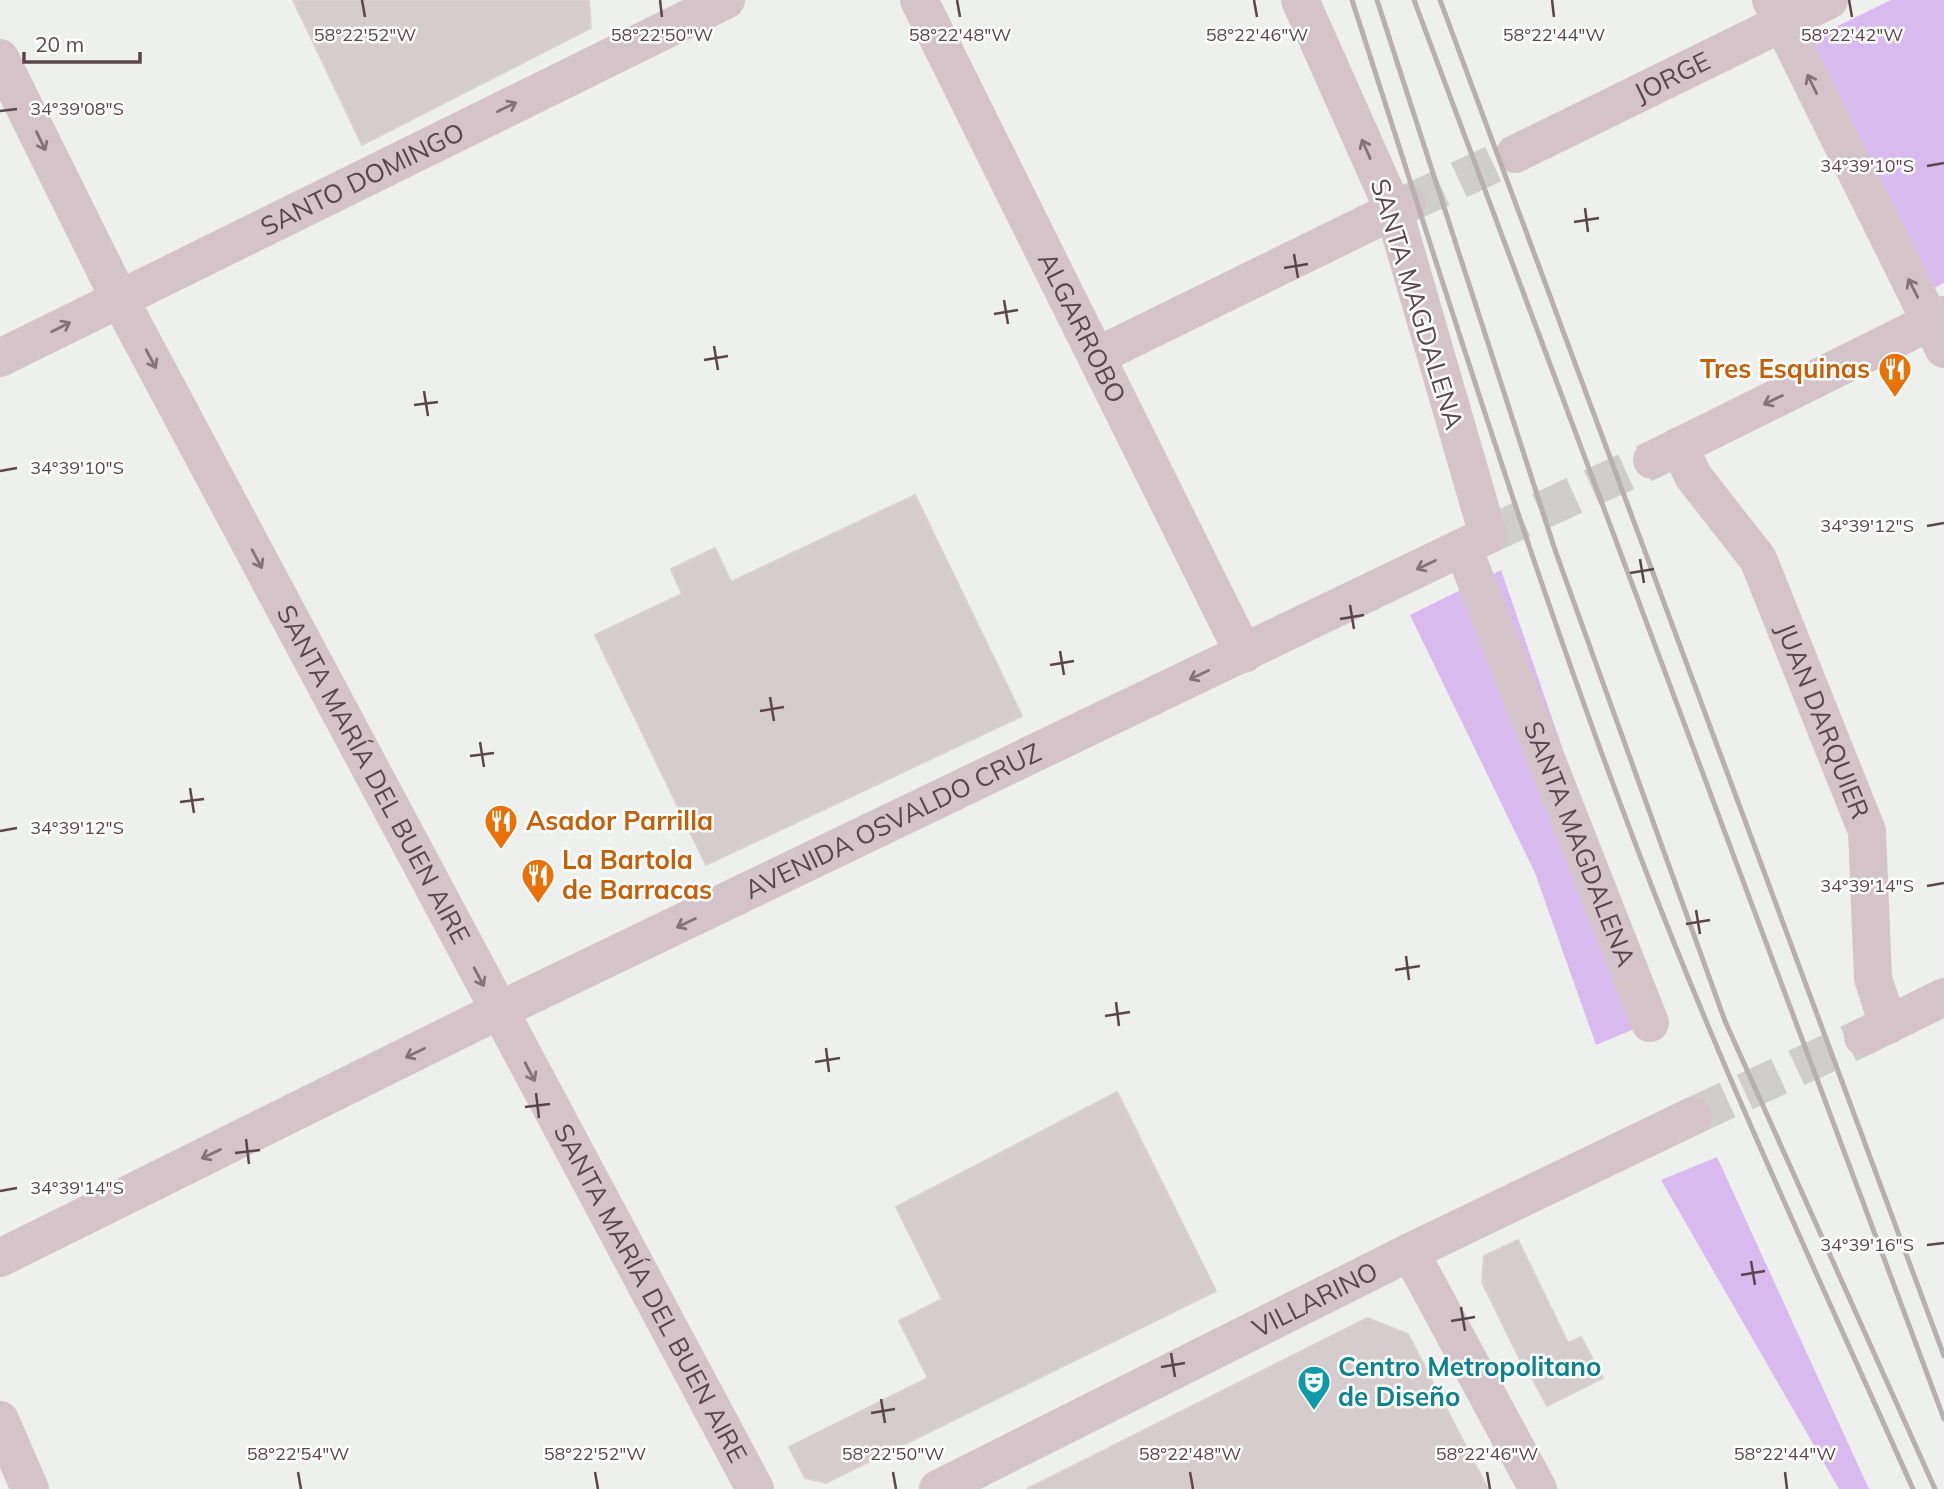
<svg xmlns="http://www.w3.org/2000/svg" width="1944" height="1489" font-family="Mulish,sans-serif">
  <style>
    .green { fill: #d9baee }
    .building { fill: #d5cccd; stroke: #d9d1d1; stroke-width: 2 }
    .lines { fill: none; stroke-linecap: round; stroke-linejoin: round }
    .minor-tunnel { stroke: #d0cecd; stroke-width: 38; stroke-dasharray: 38 19; stroke-linecap: butt }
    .minor { stroke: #d4c3c9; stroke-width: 38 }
    .rail { stroke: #b7afb0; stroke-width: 5 }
    .oneway { stroke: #857178 }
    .ticks { fill: none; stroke: #5a454c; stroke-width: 2.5 }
    .labels { text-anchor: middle; stroke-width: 5; stroke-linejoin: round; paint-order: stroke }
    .street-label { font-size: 26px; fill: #5a454c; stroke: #fff }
    .food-label { font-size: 26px; font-weight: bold; fill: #c56008; stroke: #fff; text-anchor: start }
    .culture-label { font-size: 26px; font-weight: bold; fill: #0d838f; stroke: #fff; text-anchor: start }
    .ticks-label { font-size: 18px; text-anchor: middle; fill: #5a454c; stroke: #fff; stroke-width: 5; stroke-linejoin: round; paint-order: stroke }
  </style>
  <rect width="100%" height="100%" fill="#edf0ed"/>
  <path class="green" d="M 1891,0 L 1944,0 L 1944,283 L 1930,290 L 1807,41 Z
    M 1501,570 L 1656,1020 L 1596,1045 L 1535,873 L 1410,615 Z
    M 1717,1157 L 1869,1489 L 1839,1489 L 1661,1180 Z"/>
  <path class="building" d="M 293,0 L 589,0 L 591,28 L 362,145 Z
    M 915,495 L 1022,716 L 706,865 L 595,635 L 682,594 L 671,569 L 715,548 L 731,582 Z
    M 1117,1092 L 1216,1291 L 826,1483 L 805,1478 L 789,1447 L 928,1378 L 899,1321 L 942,1299 L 896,1207 Z
    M 1518,1240 L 1568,1343 L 1581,1337 L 1603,1378 L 1547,1406 L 1523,1361 L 1521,1362 L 1482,1282 L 1484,1256 Z
    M 1367,1318 L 1408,1334 L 1488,1489 L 1027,1489 Z"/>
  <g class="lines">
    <path class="minor-tunnel" d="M 1407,204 L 1515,154
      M 1488,535 L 1652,460
      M 1693,1116 L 1863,1037"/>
    <g class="minor">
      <path id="s1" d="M 919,0 L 1244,654"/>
      <path d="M 1771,0 L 1944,349"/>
      <path id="s2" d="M 0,58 L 119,298 L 755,1489"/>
      <path id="s3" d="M 1515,154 L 1829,0"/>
      <path d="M 1097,356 L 1407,204"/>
      <path id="s4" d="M 0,358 L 726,0"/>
      <path id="s5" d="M 1679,446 L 1693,476 L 1758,559 L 1867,831 L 1873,978 L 1888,1025"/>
      <path d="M 1652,460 L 1944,315"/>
      <path id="s6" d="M 1463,548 L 1650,1023"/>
      <path d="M 1863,1037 L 1944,997"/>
      <path d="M 1410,1252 L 1538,1489"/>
      <path id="s7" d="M 0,1258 L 498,1011 L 1488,535 L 1394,211 L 1300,0"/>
      <path d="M 0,1420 L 30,1489"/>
      <path id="s8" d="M 938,1489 L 1410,1252 L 1693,1116"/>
    </g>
    <path class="rail" d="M 1352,0 C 1448,297 1539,596 1652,887 C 1731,1091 1824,1289 1913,1489
      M 1377,0 L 1555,550 L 1725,1021 L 1935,1489
      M 1414,0 L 1944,1419
      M 1440,0 L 1944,1356"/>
  </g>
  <defs><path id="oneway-shaft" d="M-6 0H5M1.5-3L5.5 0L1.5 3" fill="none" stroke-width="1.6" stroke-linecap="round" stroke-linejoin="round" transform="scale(1.75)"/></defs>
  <g class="oneway">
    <use href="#oneway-shaft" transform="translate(1812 84) rotate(-116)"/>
    <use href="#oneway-shaft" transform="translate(507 107) rotate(-26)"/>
    <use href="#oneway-shaft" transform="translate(41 141) rotate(64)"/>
    <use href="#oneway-shaft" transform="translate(1366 149) rotate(-114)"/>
    <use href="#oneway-shaft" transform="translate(1913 288) rotate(-117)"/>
    <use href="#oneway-shaft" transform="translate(61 327) rotate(-27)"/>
    <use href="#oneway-shaft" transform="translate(151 359) rotate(62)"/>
    <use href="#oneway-shaft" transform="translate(1773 400) rotate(154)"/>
    <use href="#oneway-shaft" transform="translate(257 559) rotate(62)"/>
    <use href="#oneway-shaft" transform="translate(1426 565) rotate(154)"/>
    <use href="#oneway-shaft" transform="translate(1199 675) rotate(154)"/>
    <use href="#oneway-shaft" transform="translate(686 923) rotate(154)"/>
    <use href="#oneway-shaft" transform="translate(479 977) rotate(62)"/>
    <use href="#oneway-shaft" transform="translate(415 1053) rotate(154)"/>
    <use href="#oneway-shaft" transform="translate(530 1072) rotate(62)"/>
    <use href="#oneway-shaft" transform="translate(211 1154) rotate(154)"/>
  </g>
  <path class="ticks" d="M 362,0 L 365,17M 660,0 L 662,17M 957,0 L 960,17M 1254,0 L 1257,17M 1552,0 L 1554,17M 1849,0 L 1852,17M 0,111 L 17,109M 1927,166 L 1944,163M 1585,208 L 1588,232M 1574,222 L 1599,218M 1294,254 L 1298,278M 1284,268 L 1308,264M 1004,300 L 1008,324M 994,314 L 1018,310M 714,346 L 718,370M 704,360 L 728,356M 424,391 L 428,416M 414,405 L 438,402M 0,471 L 17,468M 1927,526 L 1944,523M 1640,559 L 1644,583M 1630,573 L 1654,569M 1350,605 L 1354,629M 1340,619 L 1364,615M 1060,651 L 1064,675M 1050,665 L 1074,661M 770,697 L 774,721M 760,711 L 784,707M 480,742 L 484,767M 470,756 L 494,753M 190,788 L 194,813M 180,802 L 204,799M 0,831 L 17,828M 1927,886 L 1944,883M 1696,910 L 1700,934M 1686,924 L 1710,920M 1406,956 L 1409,980M 1395,970 L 1420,966M 1116,1002 L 1119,1026M 1105,1016 L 1130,1012M 826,1048 L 829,1072M 815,1062 L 840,1058M 536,1093 L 539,1118M 525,1107 L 550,1104M 246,1139 L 249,1164M 235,1153 L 260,1150M 0,1191 L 17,1188M 1927,1245 L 1944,1243M 1751,1261 L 1755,1285M 1741,1275 L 1765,1271M 1461,1307 L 1465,1331M 1451,1321 L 1475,1317M 1171,1353 L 1175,1377M 1161,1367 L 1185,1363M 881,1399 L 885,1423M 871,1413 L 895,1409M 298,1472 L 301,1489M 595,1472 L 598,1489M 893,1472 L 896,1489M 1190,1472 L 1193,1489M 1487,1472 L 1490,1489M 1785,1472 L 1787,1489"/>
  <defs>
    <symbol id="restaurant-pin" viewBox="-11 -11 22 30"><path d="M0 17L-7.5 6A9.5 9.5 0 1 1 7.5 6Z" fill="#e8710a" stroke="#fff"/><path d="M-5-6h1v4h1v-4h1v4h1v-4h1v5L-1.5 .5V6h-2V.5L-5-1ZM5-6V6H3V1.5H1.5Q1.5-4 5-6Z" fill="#fff"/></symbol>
    <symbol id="theatre-pin" viewBox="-11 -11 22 30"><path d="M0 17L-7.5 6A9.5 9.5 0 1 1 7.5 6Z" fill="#0f9aa8" stroke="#fff"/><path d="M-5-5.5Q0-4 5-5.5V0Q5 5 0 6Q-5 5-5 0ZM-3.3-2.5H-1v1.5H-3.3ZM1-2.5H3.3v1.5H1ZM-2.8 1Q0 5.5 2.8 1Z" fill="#fff"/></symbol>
  </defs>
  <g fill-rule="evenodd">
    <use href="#restaurant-pin" x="1876" y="350" width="38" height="52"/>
    <use href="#restaurant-pin" x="482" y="802" width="38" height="52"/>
    <use href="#restaurant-pin" x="519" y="856" width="38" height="52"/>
    <use href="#theatre-pin" x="1295" y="1363" width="38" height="52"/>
  </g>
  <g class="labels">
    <g class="street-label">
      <text dy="9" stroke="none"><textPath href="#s3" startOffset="175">JORGE</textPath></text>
      <text dy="9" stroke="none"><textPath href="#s4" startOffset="404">SANTO DOMINGO</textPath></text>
      <text transform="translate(1417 304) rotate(73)" y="9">SANTA MAGDALENA</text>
      <text dy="9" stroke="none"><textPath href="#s1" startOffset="366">ALGARROBO</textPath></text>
      <text dy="9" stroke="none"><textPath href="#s5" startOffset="313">JUAN DARQUIER</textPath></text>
      <text dy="9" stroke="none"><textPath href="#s2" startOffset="808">SANTA MARÍA DEL BUEN AIRE</textPath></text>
      <text dy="9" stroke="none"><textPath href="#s7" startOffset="994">AVENIDA OSVALDO CRUZ</textPath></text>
      <text dy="9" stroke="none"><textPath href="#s6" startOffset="318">SANTA MAGDALENA</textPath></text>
      <text dy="9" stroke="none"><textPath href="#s2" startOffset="1396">SANTA MARÍA DEL BUEN AIRE</textPath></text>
      <text dy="9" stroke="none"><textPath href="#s8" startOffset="422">VILLARINO</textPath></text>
    </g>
    <g class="food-label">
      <text x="1870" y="378" text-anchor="end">Tres Esquinas</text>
      <text x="526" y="830">Asador Parrilla</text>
      <text x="562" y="869">La Bartola<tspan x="562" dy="30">de Barracas</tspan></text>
    </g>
    <g class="culture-label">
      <text x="1338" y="1376">Centro Metropolitano<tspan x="1338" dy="30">de Diseño</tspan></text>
    </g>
  </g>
  <g class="ticks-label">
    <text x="365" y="41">58°22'52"W</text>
    <text x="662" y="41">58°22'50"W</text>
    <text x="960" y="41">58°22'48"W</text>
    <text x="1257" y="41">58°22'46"W</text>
    <text x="1554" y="41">58°22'44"W</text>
    <text x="1852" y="41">58°22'42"W</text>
    <text x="77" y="115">34°39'08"S</text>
    <text x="1867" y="172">34°39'10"S</text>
    <text x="77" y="474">34°39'10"S</text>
    <text x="1867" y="532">34°39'12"S</text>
    <text x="77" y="834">34°39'12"S</text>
    <text x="1867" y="892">34°39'14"S</text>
    <text x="77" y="1194">34°39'14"S</text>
    <text x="1867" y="1251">34°39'16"S</text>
    <text x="298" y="1460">58°22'54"W</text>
    <text x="595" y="1460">58°22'52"W</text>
    <text x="893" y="1460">58°22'50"W</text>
    <text x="1190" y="1460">58°22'48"W</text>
    <text x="1487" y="1460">58°22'46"W</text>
    <text x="1785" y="1460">58°22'44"W</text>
  </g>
  <path d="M24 52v10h116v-10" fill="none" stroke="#5a454c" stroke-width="3.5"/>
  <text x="35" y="52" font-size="21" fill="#5a454c" stroke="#ffffff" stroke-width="5" paint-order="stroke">20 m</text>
</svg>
